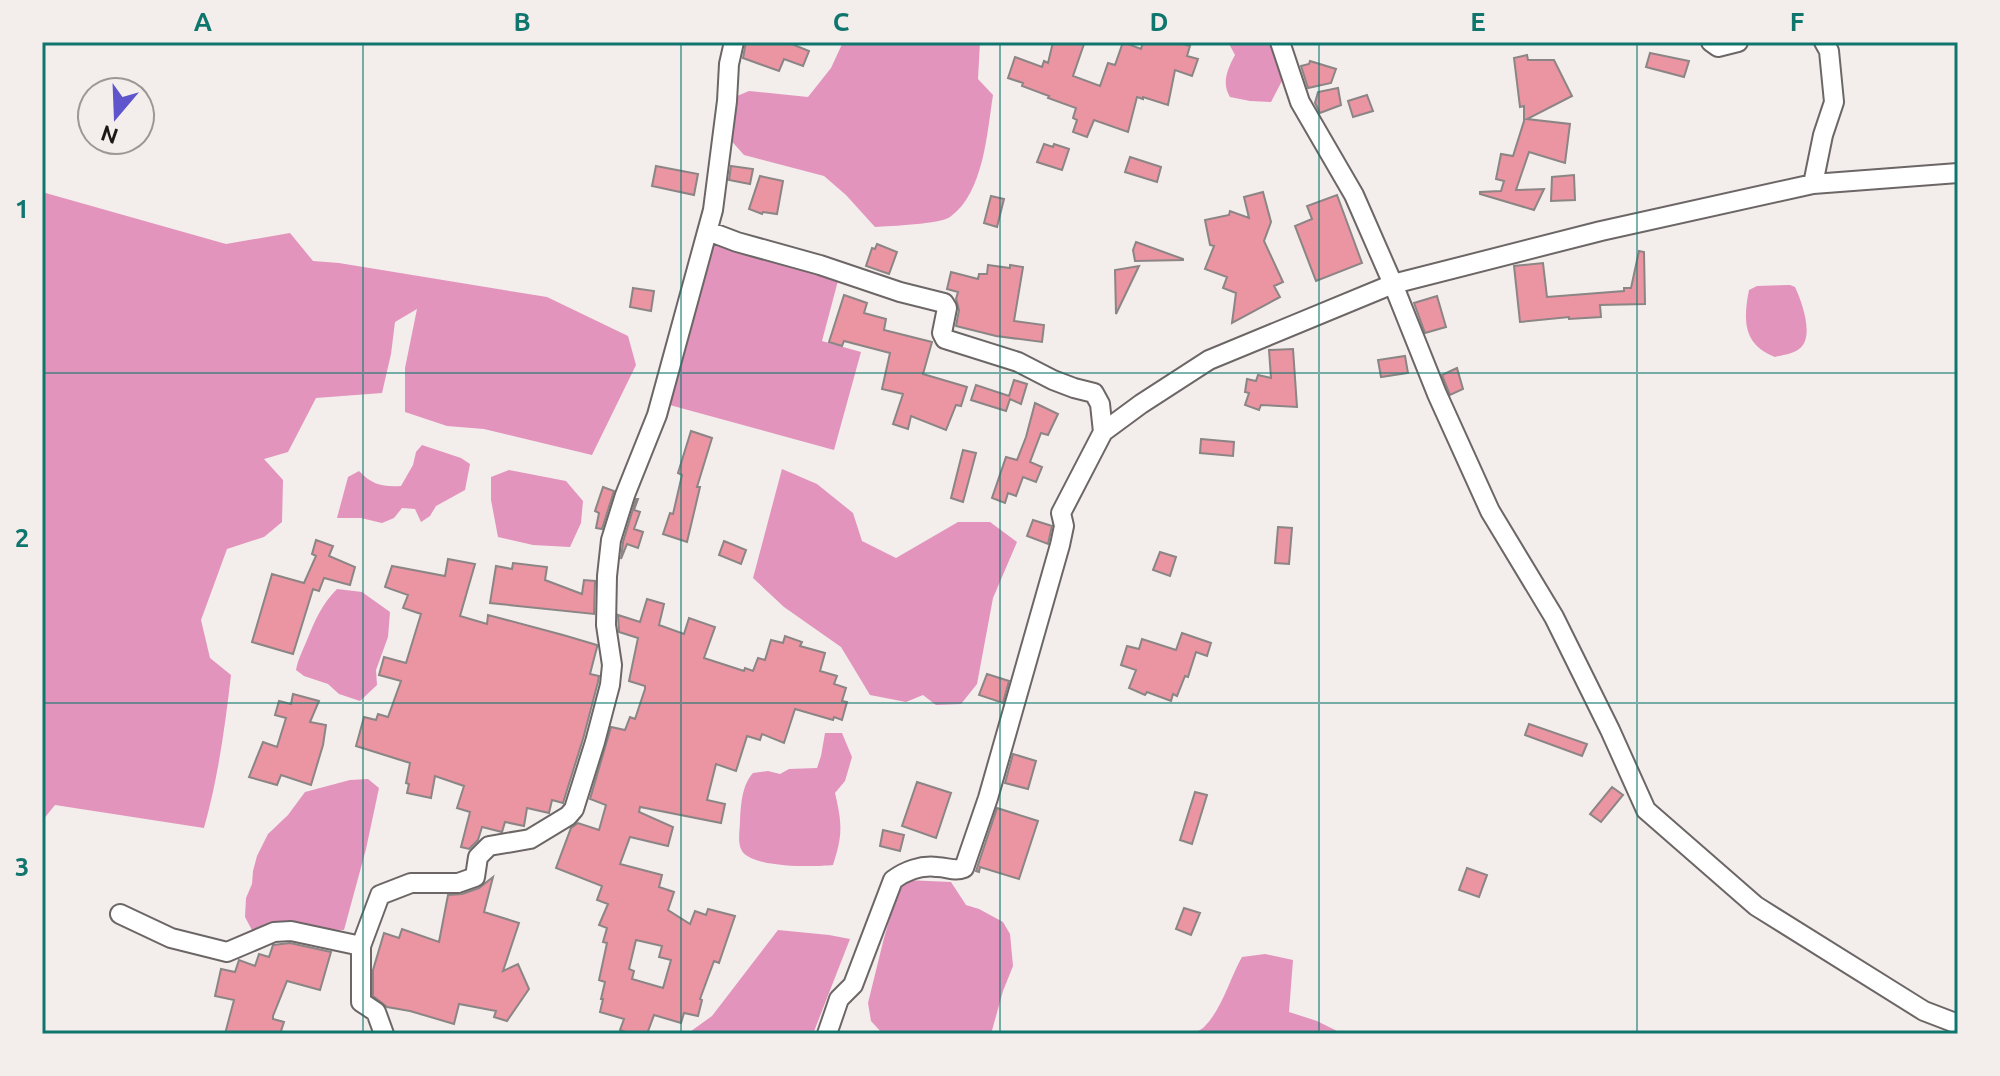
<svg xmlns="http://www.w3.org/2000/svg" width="2000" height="1076" font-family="Ubuntu,sans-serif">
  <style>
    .water { fill: #e294bd }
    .building { fill: #eb94a2; stroke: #8b8585; stroke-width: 2; fill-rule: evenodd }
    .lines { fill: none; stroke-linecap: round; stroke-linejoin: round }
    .minor-casing { stroke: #6c6766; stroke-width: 22 }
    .minor { stroke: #fff; stroke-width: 18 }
    .grid { fill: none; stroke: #0f766e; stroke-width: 2; stroke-opacity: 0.55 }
    .neatline { fill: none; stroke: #0f766e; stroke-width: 3 }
    .grid-label { font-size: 26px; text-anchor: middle; font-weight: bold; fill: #0f766e }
  </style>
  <rect width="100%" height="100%" fill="#f3edeb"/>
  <path class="water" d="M 843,42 L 980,42 L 978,79 L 993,95 C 987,132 984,193 950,217 C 940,224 890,226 875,227 L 846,195 L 824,176 L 744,155 L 727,136 L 730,99 L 749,91 L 808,97 L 831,68 Z
    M 1228,42 L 1274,42 L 1284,77 L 1271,102 L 1250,101 L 1230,97 C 1221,83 1228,68 1235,55 Z
    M 42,192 L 226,244 L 290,233 L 313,261 L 339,263 L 547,297 L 628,336 L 636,365 L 592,455 L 484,429 L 447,426 L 405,412 L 405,368 L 417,309 L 395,322 L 391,354 L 382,393 L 316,398 L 288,452 L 264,459 L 283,480 L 282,522 L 264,537 L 227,549 L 201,620 L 210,658 L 231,675 C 225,727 218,778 204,828 L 55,805 L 42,821 Z
    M 711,242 L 839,277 L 822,341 L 861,352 L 834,450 L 666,404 Z
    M 1790,285 L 1795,287 C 1802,302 1815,338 1799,349 C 1793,354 1782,355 1775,357 C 1743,345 1743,320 1749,290 L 1757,286 Z
    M 422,445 L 461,458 L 470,464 L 465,490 L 436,506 L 430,516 L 421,522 L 415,509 L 402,508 L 394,518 L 382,523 L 361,518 L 337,518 L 348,477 L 359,471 C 372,485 383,487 401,486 L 413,465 L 416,452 Z
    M 782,469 L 817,484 L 853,513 L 862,541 L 896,558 L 958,522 L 990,522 L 1017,542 L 993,598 L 977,684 L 961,704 L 936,705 L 923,695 L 906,702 L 870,695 L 841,647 L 784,607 L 753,578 Z
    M 509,470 L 566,481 L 583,501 L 581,523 L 570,547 L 533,545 L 498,537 L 491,500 L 491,477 Z
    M 337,589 L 362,592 L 390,612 L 388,637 L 376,670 L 377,685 L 360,701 L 339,694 L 328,684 L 304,676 L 296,670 C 298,659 303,650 307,640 C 315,620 322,604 337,589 Z
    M 825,733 L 842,733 L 852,757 L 845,781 L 835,793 C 842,823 843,835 833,865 C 814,867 753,868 742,851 C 737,843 740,830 740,820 C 741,804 742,785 753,773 L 768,771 L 780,774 L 789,769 L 817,768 L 821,756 Z
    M 368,779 L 379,788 L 366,849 L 344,930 L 304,929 L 253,932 L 245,917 L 246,898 L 252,884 L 253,871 L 257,856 L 268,834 L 288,815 L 305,792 L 350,780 Z
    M 906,880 L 951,882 L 966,905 L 979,909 L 1003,922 L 1010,934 L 1013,966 L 1003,991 L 991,1034 L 888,1034 L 881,1032 L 871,1021 L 868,1003 L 884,938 L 896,897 Z
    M 778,930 L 829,935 L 850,939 L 813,1034 L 687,1034 L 712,1016 Z
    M 1265,954 L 1293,960 L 1289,1012 L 1317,1021 L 1343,1034 L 1188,1034 C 1194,1032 1201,1031 1205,1026 C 1222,1009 1230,978 1242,957 Z"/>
  <path class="building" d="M 746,42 L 787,42 L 809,51 L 803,66 L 784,59 L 779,71 L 743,58 Z
    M 1053,42 L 1076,42 L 1084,44 L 1073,76 L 1100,86 L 1108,63 L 1115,65 L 1123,42 L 1141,49 L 1143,42 L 1177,42 L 1190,46 L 1187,56 L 1198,59 L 1192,76 L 1175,70 L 1168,105 L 1143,97 L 1143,99 L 1137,97 L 1128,132 L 1094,120 L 1087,137 L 1073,132 L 1077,120 L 1073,118 L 1076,108 L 1048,98 L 1049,96 L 1022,86 L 1023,83 L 1008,78 L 1015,57 L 1042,67 L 1044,61 L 1048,63 Z
    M 1650,53 L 1689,61 L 1684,77 L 1646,67 Z
    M 1527,55 L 1528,60 L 1554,60 L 1572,96 L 1527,119 L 1570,124 L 1565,163 L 1529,152 L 1516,190 L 1544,189 L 1534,210 L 1480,194 L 1480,192 L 1501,191 L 1504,181 L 1496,179 L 1501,154 L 1513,156 L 1524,121 L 1524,106 L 1520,107 L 1514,58 Z
    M 1310,61 L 1336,69 L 1331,83 L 1308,88 L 1301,66 L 1309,64 Z
    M 1338,88 L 1341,105 L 1320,113 L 1315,103 L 1318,92 Z
    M 1367,95 L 1373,111 L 1353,117 L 1348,101 Z
    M 1044,144 L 1053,147 L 1054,144 L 1069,149 L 1062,170 L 1037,162 Z
    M 1130,157 L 1161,167 L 1157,182 L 1125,172 Z
    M 656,166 L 698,174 L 694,195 L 652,186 Z
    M 731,166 L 753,169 L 750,184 L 729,180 Z
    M 1574,175 L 1575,200 L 1551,201 L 1552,177 Z
    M 760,176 L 783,181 L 777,214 L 763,212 L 762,214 L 749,209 Z
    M 1263,192 L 1271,222 L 1264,241 L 1283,282 L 1274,286 L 1280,297 L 1232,323 L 1236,293 L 1223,288 L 1227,277 L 1205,269 L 1214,246 L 1210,245 L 1205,220 L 1229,215 L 1230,211 L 1249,218 L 1244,197 Z
    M 1337,195 L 1362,263 L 1316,281 L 1295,226 L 1312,219 L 1307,206 Z
    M 991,196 L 1004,199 L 997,227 L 984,223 Z
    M 1136,242 L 1183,259 L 1183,260 L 1135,261 L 1133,250 Z
    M 877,244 L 897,252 L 889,274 L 866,266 L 872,248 L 875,249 Z
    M 1639,251 L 1644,252 L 1645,304 L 1600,305 L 1601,317 L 1569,319 L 1569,317 L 1520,322 L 1514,266 L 1543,263 L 1547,297 L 1624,291 L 1624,288 L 1631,288 Z
    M 988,265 L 1010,268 L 1010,265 L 1023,267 L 1014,321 L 1044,325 L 1042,342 L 996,336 L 956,326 L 959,310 L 956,299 L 958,292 L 947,289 L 951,272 L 978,279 L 979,274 L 987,274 Z
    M 1139,266 L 1116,314 L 1115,270 Z
    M 633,288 L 654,291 L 651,311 L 630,307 Z
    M 844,295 L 867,303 L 864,313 L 886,319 L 884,330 L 932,342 L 923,374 L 967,387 L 961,406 L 956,405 L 946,430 L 911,416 L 908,429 L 893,424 L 903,394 L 882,389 L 890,353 L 844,341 L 842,346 L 829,342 Z
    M 1437,296 L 1446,327 L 1425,333 L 1414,303 Z
    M 1293,349 L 1297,407 L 1261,405 L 1259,410 L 1245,405 L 1249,393 L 1245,392 L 1247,379 L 1256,381 L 1258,375 L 1271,378 L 1269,350 Z
    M 1405,356 L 1408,373 L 1381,377 L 1378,360 Z
    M 1457,368 L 1463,389 L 1450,395 L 1442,375 Z
    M 1014,380 L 1027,384 L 1021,404 L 1010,399 L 1006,411 L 971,400 L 976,385 L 1009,396 Z
    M 1035,403 L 1058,414 L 1048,435 L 1041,433 L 1030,462 L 1042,467 L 1036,482 L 1023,477 L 1016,496 L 1008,493 L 1005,503 L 992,498 L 1006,457 L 1017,460 L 1026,437 Z
    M 691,431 L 712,438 L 697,487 L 700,487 L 687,542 L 663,534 L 670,513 L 673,514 L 682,475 L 678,473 Z
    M 1201,439 L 1234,442 L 1233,456 L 1200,453 Z
    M 963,450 L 976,453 L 963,502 L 951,498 Z
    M 603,487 L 614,491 L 602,529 L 596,528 L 599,513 L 595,511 Z
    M 636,499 L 638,499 L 634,510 L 640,512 L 634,529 L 643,532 L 638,548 L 627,544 L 621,559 L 623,542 Z
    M 1033,520 L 1052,526 L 1048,544 L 1027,536 Z
    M 1278,527 L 1292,528 L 1289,564 L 1275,563 Z
    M 316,540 L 333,546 L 329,556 L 355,567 L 350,585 L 324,578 L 319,591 L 313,589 L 293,654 L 252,642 L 272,574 L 304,583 L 316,556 L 312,554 Z
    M 724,541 L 746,550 L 741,564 L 719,555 Z
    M 1160,552 L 1176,557 L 1170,576 L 1153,570 Z
    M 448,559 L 475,564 L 460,616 L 487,624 L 488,615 L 563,635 L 597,645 L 597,647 L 590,674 L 599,676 L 598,682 L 583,739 L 563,803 L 552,800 L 549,813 L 527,808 L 524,826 L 505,822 L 502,832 L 482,827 L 478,840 L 469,849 L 461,847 L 470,812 L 457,808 L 464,786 L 435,776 L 431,798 L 407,793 L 409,784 L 406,783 L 410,763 L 356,746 L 364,717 L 376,720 L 378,714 L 388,717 L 401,681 L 379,675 L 384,657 L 406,663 L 421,614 L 403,608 L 408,595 L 385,587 L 392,566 L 445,576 Z
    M 513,563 L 547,567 L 545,580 L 582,594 L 584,580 L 595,581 L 594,614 L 490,603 L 496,566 L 512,569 Z
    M 647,599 L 664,604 L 659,625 L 684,634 L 689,618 L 715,627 L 704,658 L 744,671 L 745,668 L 753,671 L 758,658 L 765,660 L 771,640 L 783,643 L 785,636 L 802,642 L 800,646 L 825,653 L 820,671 L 837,676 L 834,684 L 846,688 L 842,701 L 847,702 L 842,720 L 834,717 L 833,720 L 795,709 L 784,743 L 762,734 L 760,740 L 747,736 L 736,771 L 716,764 L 707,800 L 725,804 L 721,823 L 640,807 L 639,812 L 673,827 L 668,846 L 630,837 L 620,864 L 662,875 L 659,887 L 674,892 L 668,910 L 690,924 L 695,911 L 706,915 L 708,909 L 735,916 L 719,963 L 714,961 L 700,999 L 702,1000 L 698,1016 L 684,1013 L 681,1023 L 654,1015 L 647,1034 L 631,1034 L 620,1030 L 624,1019 L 600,1012 L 603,999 L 601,999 L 605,982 L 599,980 L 607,943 L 603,942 L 607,928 L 599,925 L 608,904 L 597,900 L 602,886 L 556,868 L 571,828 L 578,823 L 599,830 L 606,805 L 590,799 L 611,727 L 625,730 L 630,717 L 635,719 L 645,689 L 645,686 L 629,681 L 638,638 L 619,632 L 618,615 L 640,622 ZM 636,940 L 662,946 L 659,957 L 671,960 L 663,988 L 632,979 L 634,971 L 629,969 Z
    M 1182,633 L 1211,643 L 1207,656 L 1196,652 L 1188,677 L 1185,676 L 1177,696 L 1173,694 L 1171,701 L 1147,692 L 1145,695 L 1129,688 L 1136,670 L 1121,665 L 1127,646 L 1139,649 L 1142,639 L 1176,650 Z
    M 987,674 L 1009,681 L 1003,703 L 979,695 Z
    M 293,694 L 319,701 L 310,722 L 326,725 L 323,745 L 311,785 L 281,775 L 277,785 L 249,777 L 263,742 L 277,747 L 286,718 L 275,715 L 279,701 L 291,704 Z
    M 1529,724 L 1587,744 L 1582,756 L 1525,735 Z
    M 1013,754 L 1036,761 L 1028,789 L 1005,783 Z
    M 917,782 L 951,793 L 936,838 L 902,826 Z
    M 1612,787 L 1623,795 L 1601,822 L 1590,814 Z
    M 1195,792 L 1207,795 L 1192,844 L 1180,840 Z
    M 997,808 L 1038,821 L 1019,879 L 980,867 L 979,872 L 976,871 Z
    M 883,830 L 904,835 L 900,851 L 880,846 Z
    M 1467,868 L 1487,875 L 1479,897 L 1459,890 Z
    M 493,877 L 484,912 L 519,923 L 503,971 L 518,964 L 529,989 L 507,1021 L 494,1017 L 496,1011 L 459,1004 L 454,1024 L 410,1011 L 387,1007 L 373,996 L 373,970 L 384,933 L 399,938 L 402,929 L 439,942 L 448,895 L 462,894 L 479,888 Z
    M 1184,908 L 1200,913 L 1191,935 L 1176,929 Z
    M 290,943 L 331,952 L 320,990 L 287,981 L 273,1016 L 273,1019 L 284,1022 L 280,1034 L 225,1034 L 234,1000 L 215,996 L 221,969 L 235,972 L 239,960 L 255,966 L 259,954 L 269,957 L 273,945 Z"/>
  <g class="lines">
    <defs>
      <path id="minor" d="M 1280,42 L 1300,102 L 1354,195 L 1393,284 L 1437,394 L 1490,511 L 1554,617 L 1610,730 L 1646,810 L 1756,906 L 1924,1011 L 1958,1024
        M 1711,42 L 1718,47 L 1738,42
        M 1813,184 L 1823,135 L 1834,102 L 1829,51 L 1824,42
        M 708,231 L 737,242 L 820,265 L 900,292 L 944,303 L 947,308 L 942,333 L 945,339 L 1018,362 L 1053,380 L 1074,388 L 1094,393 L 1100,404 L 1103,432
        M 120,914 L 171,938 L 227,952 L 274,932 L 291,931 L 361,946 L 380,895 L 411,883 L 458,883 L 475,877 L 478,857 L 489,846 L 530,839 L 568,816 L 574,809 L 595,742 L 610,685 L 612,665 L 606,625 L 607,576 L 611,540 L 625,495 L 657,415 L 713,210 L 727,101 L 729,64 L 734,42
        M 361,946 L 361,1002 L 376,1012 L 384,1034
        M 827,1034 L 839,999 L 853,985 L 893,880 C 905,871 921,865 937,867 C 948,867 954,872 964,868 L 988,798 L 1060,545 L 1064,526 L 1061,513 L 1103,432 L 1141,404 L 1209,360 L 1393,284 L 1601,231 L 1813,184 L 1958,173"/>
    </defs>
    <use href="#minor" class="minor-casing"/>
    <use href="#minor" class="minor"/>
  </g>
  <path class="grid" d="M 363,42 L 363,1034M 681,42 L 681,1034M 1000,42 L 1000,1034M 1319,42 L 1319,1034M 1637,42 L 1637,1034M 42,373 L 1958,373M 42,703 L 1958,703"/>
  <rect width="2000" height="1076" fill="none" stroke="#f3edeb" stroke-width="88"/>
  <g transform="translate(116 116) rotate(199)"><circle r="38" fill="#f3edeb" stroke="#9d9897" stroke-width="2"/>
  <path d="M0-6L14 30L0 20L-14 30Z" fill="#5e54cc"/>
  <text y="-12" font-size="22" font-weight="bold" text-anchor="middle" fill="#1b1918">N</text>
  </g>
  <rect x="44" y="44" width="1912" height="988" class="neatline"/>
  <g class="grid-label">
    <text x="203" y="31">A</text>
    <text x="522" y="31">B</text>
    <text x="841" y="31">C</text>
    <text x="1159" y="31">D</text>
    <text x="1478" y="31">E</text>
    <text x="1797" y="31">F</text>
    <text x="22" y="218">1</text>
    <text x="22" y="547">2</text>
    <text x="22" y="876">3</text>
  </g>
</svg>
